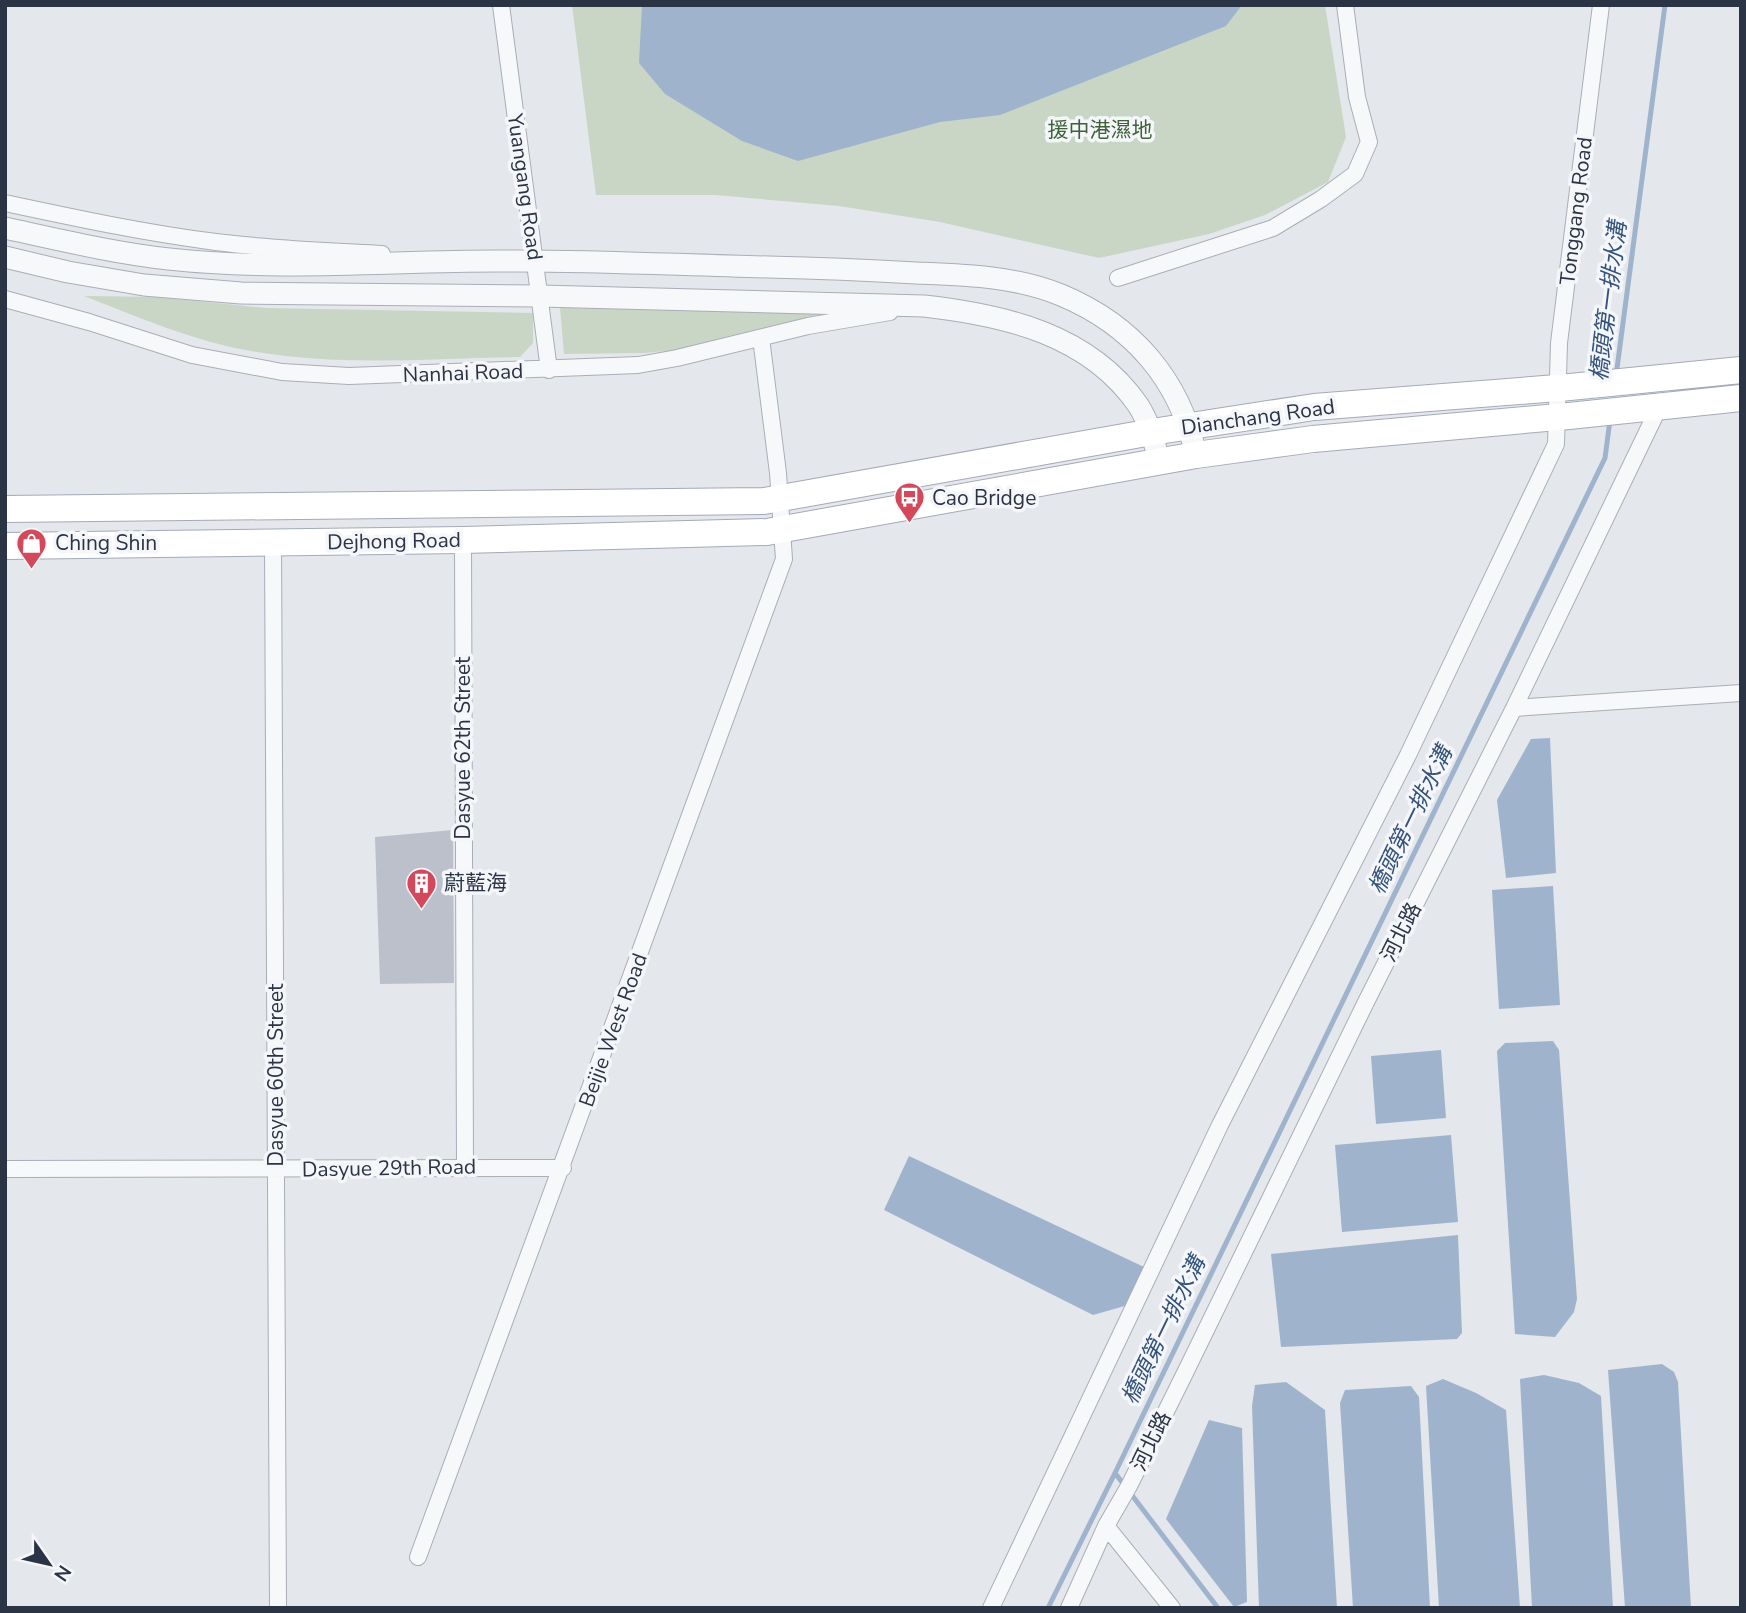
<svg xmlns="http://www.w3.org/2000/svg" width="1746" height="1613" font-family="'Nunito Sans','Noto Sans TC',sans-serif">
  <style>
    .green { fill: #c9d6c5 }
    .water { fill: #9fb4cc }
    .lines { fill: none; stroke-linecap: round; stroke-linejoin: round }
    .stream { stroke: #9fb4cc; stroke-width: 5 }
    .building { fill: #bbc0ca }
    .minor-casing { stroke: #a9aeb7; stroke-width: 18 }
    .tertiary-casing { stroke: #a9aeb7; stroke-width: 23 }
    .primary-casing { stroke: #a3abb8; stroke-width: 28 }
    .minor { stroke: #f7f8fa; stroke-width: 16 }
    .tertiary { stroke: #f7f8fa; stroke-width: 21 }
    .primary { stroke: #fff; stroke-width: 26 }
    .labels { text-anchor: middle; stroke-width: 7; stroke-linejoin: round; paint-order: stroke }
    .park-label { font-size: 21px; fill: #3f6138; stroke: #f4f6f9 }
    .street-label { font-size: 21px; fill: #2b3445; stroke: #f4f6f9 }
    .poi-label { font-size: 21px; fill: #2b3445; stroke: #f4f6f9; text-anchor: start }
    .water-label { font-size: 23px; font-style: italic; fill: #34527a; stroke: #f4f6f9 }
  </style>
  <rect width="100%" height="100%" fill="#e4e7ec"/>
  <path class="green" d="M 572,5 L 1325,5 L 1346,137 L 1328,182 L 1265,215 L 1209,234 L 1099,258 L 940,222 L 839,206 L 715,195 L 596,195 Z
    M 84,296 L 157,297 L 266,308 L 533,313 L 533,343 L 520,357 C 431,358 339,367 251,351 C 193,341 138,317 84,296 Z
    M 560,308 L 819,311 L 822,316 L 676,350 L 644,353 L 564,354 Z"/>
  <path class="water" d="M 642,5 L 1242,5 L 1226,26 L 1000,115 L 940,122 L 798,161 L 742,141 L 665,94 L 639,63 Z
    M 1550,738 L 1556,873 L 1506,878 L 1497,800 L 1531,739 Z
    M 1553,886 L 1560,1005 L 1499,1009 L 1492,890 Z
    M 1553,1041 L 1559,1050 L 1577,1299 L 1574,1312 L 1555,1337 L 1515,1334 L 1497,1051 L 1505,1043 Z
    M 1441,1050 L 1446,1118 L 1376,1124 L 1371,1056 Z
    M 1451,1135 L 1458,1222 L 1342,1232 L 1335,1145 Z
    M 909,1156 L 1144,1267 L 1128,1305 L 1093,1315 L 884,1210 Z
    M 1458,1235 L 1462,1333 L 1457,1339 L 1281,1347 L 1271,1254 Z
    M 1662,1364 L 1674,1372 L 1678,1382 L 1691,1608 L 1625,1608 L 1608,1370 Z
    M 1544,1375 L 1579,1383 L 1601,1396 L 1613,1608 L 1532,1608 L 1520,1379 Z
    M 1443,1379 L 1476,1393 L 1506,1410 L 1520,1608 L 1439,1608 L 1426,1386 Z
    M 1286,1382 L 1325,1410 L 1337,1608 L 1259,1608 L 1252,1406 L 1255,1385 Z
    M 1411,1386 L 1419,1397 L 1430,1608 L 1353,1608 L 1340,1403 L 1345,1390 Z
    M 1209,1420 L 1242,1428 L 1247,1602 L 1234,1607 L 1166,1519 Z"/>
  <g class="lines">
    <path class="stream" d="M 1616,376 L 1665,5
      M 1115,1473 L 1218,1608
      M 1048,1608 L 1115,1473 L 1605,458 L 1610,420"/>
  </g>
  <path class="building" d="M 453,830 L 454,983 L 380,984 L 375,837 Z"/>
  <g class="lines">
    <defs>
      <path id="minor" d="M 501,5 L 549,370
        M 5,203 C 75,218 145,233 216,242 C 271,249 327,251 382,254
        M 1118,278 L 1273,228 L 1321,199 L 1355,174 L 1369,142 L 1357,97 L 1345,5
        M 5,299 L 89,322 L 192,355 L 282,372 L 349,376 L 638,365 L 677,358 L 808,326 L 890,312
        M 463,540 L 465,1167
        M 273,542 L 278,1608
        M 1514,708 L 1741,693
        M 5,1169 L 563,1168
        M 1106,1526 L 1172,1608
        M 418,1557 L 784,559 L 778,473 L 761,338
        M 991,1608 L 1220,1125 L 1408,755 L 1556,444 L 1559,343 L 1601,5
        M 1069,1608 L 1106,1526 L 1129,1486 L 1185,1373 L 1365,1004 L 1514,708 L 1661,403"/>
      <path id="tertiary" d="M 5,228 C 60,240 114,253 169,259 C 278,271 389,261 498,261 C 588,260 678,265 768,267 C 817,268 866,270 916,273 C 965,275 1015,276 1061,295 C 1133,325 1180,380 1196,455
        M 5,257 L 68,272 L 144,285 L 241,293 L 540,296 L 924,306 C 1004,315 1089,334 1138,405 C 1149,422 1154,441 1159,460"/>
      <path id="primary" d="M 5,509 L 764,501 L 1152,432 L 1314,407 L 1570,387 L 1741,370
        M 5,546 L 463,540 L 767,532 L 1196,455 L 1313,439 L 1569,416 L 1741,398"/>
    </defs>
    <use href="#minor" class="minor-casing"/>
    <use href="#tertiary" class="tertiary-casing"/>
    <use href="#primary" class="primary-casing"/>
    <use href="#minor" class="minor"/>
    <use href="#tertiary" class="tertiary"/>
    <use href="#primary" class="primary"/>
  </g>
  <defs>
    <symbol id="bus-pin" viewBox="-11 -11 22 30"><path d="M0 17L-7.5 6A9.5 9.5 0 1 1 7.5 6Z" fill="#d1495b" stroke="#f4f6f9"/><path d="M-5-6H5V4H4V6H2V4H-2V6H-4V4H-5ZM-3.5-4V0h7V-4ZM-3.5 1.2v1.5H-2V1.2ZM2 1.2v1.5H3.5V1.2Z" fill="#fff"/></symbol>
    <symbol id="shop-pin" viewBox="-11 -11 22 30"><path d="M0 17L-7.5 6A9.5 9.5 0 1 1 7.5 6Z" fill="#d1495b" stroke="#f4f6f9"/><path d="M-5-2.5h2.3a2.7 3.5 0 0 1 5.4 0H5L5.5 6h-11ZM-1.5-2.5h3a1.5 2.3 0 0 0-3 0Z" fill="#fff"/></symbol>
    <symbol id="building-pin" viewBox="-11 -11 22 30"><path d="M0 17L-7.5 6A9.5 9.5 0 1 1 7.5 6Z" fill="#d1495b" stroke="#f4f6f9"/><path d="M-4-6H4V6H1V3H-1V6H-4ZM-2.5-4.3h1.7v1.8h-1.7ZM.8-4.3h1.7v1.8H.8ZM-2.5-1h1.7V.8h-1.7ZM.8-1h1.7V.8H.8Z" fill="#fff"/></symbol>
  </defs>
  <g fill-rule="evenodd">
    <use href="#bus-pin" x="892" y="480" width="35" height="47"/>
    <use href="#shop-pin" x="14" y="526" width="35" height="47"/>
    <use href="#building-pin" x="404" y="866" width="35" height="47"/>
  </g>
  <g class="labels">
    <g class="park-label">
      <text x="1100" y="137">援中港濕地</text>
    </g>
    <g class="street-label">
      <text transform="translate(525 187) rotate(82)" y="7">Yuangang Road</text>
      <text transform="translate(1576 211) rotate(-83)" y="7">Tonggang Road</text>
      <text transform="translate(463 373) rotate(-2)" y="7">Nanhai Road</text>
      <text transform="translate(1258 417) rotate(-8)" y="7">Dianchang Road</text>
      <text transform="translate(394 541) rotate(-1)" y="7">Dejhong Road</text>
      <text transform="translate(463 748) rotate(-90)" y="7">Dasyue 62th Street</text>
      <text transform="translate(1401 932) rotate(-63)" y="7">河北路</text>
      <text transform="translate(613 1030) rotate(-70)" y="7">Beijie West Road</text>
      <text transform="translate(276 1075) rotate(-90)" y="7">Dasyue 60th Street</text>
      <text transform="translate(389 1168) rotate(-1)" y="7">Dasyue 29th Road</text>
      <text transform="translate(1151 1441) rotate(-64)" y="7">河北路</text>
    </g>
    <g class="poi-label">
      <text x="932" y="505">Cao Bridge</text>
      <text x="55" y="550">Ching Shin</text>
      <text x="444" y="890">蔚藍海</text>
    </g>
    <g class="water-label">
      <text transform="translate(1608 301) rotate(-83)" y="8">橋頭第一排水溝</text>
      <text transform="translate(1410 820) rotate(-64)" y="8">橋頭第一排水溝</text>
      <text transform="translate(1163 1330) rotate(-64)" y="8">橋頭第一排水溝</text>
    </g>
  </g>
  <rect width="1746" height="1613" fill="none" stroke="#2b3445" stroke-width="14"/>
  <g transform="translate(49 1564) rotate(124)" stroke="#f4f6f9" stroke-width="5" paint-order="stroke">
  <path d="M0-5L12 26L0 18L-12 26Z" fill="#2b3445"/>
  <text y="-10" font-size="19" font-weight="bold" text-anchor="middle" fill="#2b3445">N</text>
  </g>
</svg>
